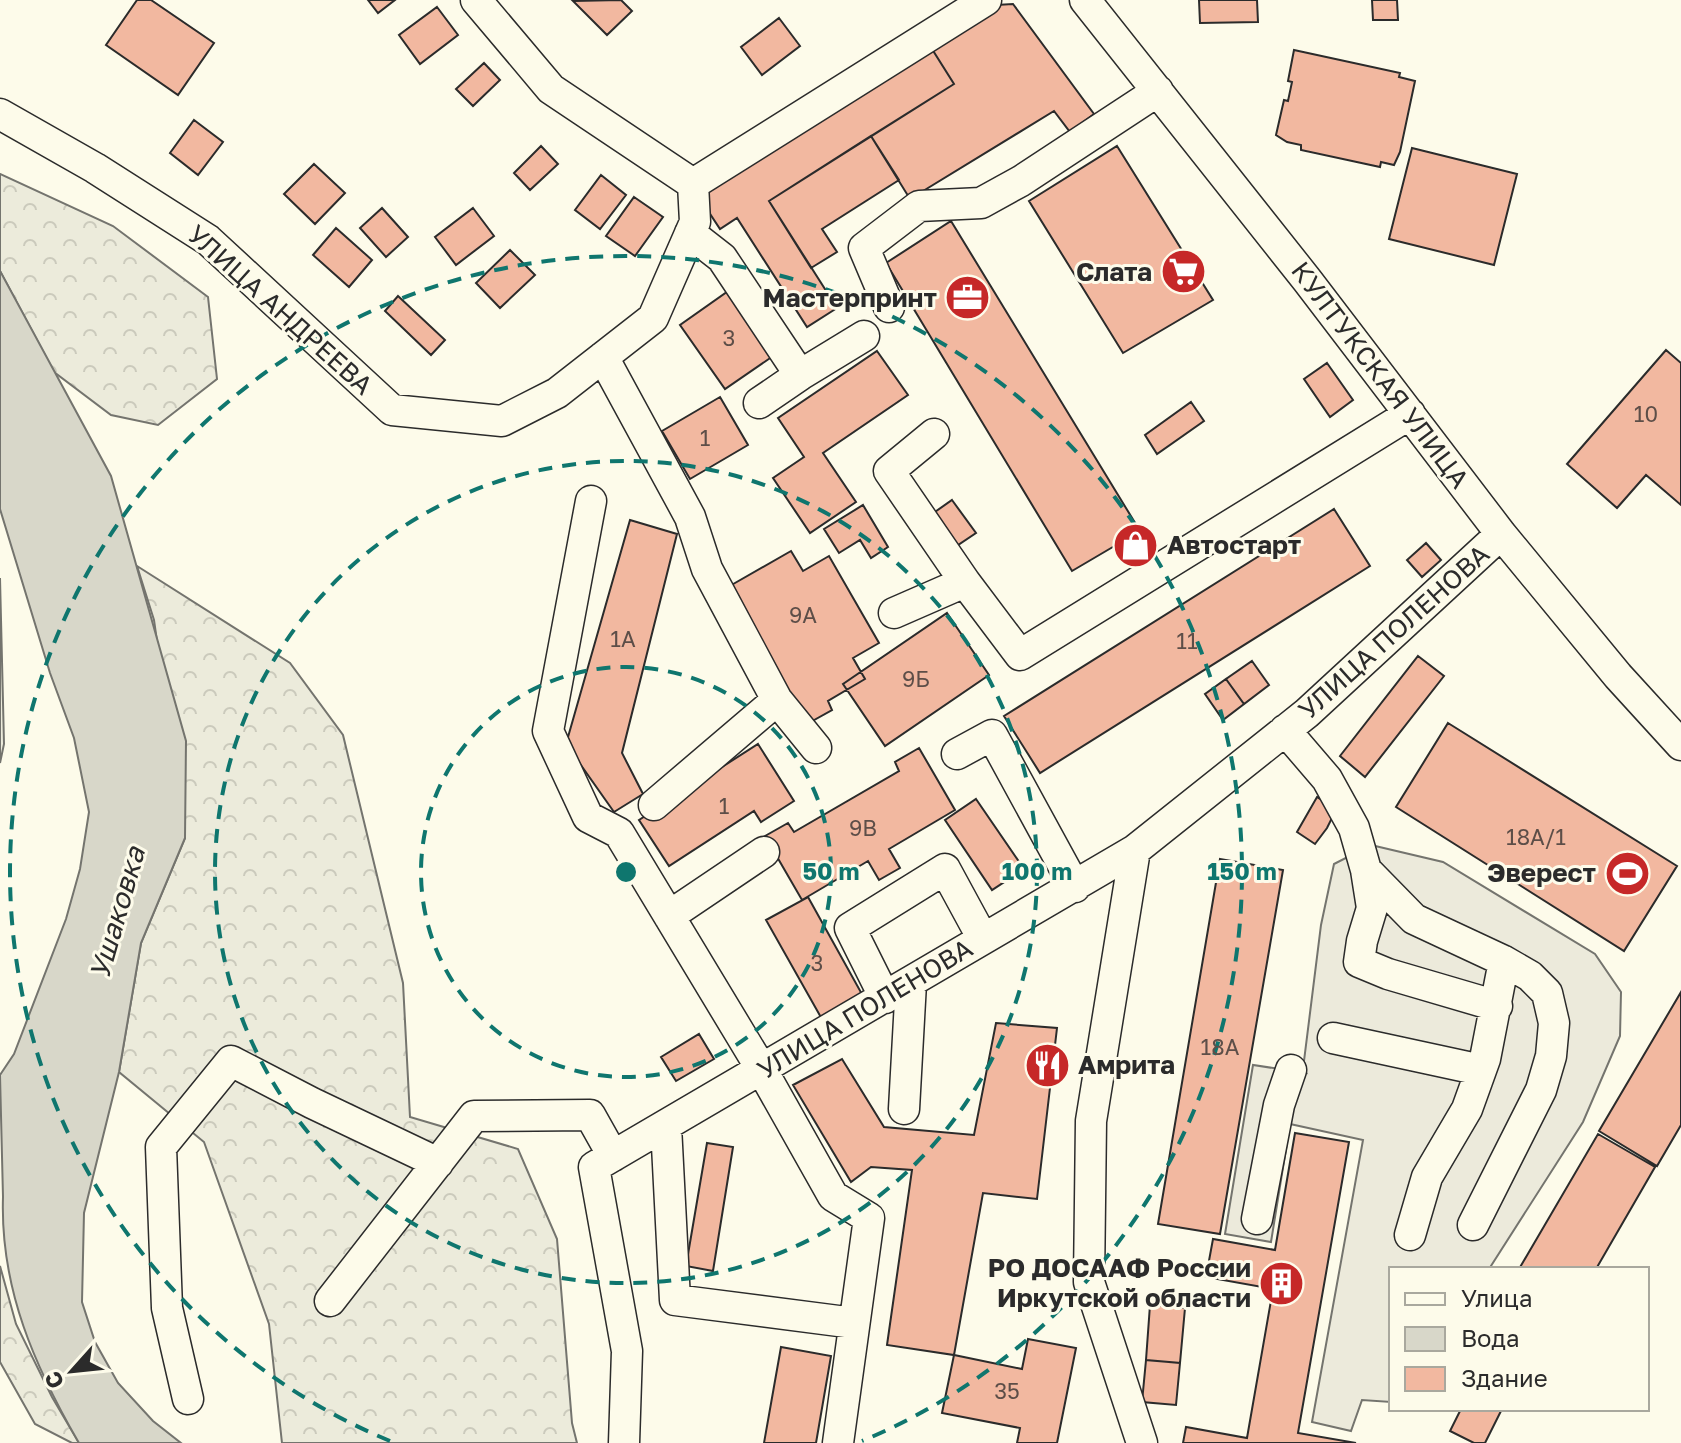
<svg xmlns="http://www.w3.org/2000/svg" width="1681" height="1443" font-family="'Golos Text',sans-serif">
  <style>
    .forest { fill: url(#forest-crowns); stroke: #74746e; stroke-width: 2 }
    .parking { fill: #eceadb; stroke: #74746e; stroke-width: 2 }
    .water { fill: #d8d7c9; stroke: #74746e; stroke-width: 2 }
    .building { fill: #f2b8a0; stroke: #2b2b2b; stroke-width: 2 }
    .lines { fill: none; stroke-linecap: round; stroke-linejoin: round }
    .minor-casing { stroke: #2b2b2b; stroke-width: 33 }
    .minor { stroke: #fdfbea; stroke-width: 30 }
    .ring { fill: none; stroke: #0f766e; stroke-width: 4; stroke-dasharray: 14 10 }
    .labels { text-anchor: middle; stroke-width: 6; stroke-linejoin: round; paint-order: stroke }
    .number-label { font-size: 22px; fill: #5d4e48 }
    .poi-label { font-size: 26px; font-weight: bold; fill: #2b2b2b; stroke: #fdfbea; text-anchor: end }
    .street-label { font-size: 26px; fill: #2b2b2b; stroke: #fdfbea }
    .water-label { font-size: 28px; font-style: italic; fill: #2b2b2b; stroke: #fdfbea }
    .centre { fill: #0f766e; stroke: #fdfbea; stroke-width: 4 }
    .ring-label { font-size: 24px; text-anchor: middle; font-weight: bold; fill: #0f766e; stroke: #fdfbea; stroke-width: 6; stroke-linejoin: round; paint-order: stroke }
  </style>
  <defs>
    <pattern id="forest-crowns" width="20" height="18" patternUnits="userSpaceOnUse" patternTransform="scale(2)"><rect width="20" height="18" fill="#ecebdb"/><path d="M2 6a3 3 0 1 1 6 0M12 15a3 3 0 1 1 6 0" fill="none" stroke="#cbcabc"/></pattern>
  </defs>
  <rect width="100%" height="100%" fill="#fdfbea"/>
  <path class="forest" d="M 0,174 L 113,226 L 208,297 L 217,379 L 158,425 L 111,415 L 54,372 L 0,271 Z
    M 137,566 L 290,663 L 343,735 L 403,983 L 410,1117 L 518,1149 L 557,1239 L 572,1423 L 577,1443 L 282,1443 L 269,1324 L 204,1142 L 119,1072 L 141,943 L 185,838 L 154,620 Z
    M 0,578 L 4,744 L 0,763 Z
    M 0,1266 L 16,1324 L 52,1397 L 79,1443 L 72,1443 L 35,1424 L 0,1362 Z"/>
  <path class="parking" d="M 1371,845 L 1443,862 L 1595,954 L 1621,992 L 1620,1036 L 1583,1122 L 1489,1269 L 1391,1269 L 1391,1402 L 1362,1400 L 1351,1431 L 1312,1422 L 1363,1140 L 1290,1124 L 1271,1242 L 1225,1234 L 1253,1065 L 1306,1073 L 1303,1069 L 1321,925 L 1334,864 Z"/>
  <path class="water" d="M 0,271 L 111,476 L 186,741 L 185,838 L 141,943 L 119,1072 L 84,1213 L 82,1302 L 95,1342 L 118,1383 L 153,1421 L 181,1443 L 79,1443 C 35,1367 0,1289 3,1197 L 0,1075 L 14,1054 L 66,919 L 80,869 L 89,812 L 74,738 L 50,673 L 0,509 Z"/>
  <path class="building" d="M 137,0 L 151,0 L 214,43 L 178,95 L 106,45 Z
    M 368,0 L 395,0 L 378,13 Z
    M 621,0 L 632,11 L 607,35 L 573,1 Z
    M 1199,0 L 1257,0 L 1258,22 L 1200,23 Z
    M 1372,0 L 1397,0 L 1398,20 L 1373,20 Z
    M 1013,4 L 1094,114 L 1070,132 L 1054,111 L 910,199 L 871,136 L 954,84 L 932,49 L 996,5 Z
    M 437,7 L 458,35 L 420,64 L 399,35 Z
    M 779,18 L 800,46 L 762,75 L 741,47 Z
    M 932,49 L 954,84 L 769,201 L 837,308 L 807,327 L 737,218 L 720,229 L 699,197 Z
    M 1294,50 L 1400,73 L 1399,77 L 1415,81 L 1400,152 L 1394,165 L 1381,162 L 1380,167 L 1301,150 L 1301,145 L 1287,142 L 1276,135 L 1284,100 L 1288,101 L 1292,82 L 1288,81 Z
    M 484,63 L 500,80 L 473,106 L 456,89 Z
    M 194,120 L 223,142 L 198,175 L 170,153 Z
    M 871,136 L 899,180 L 822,229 L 837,252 L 811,268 L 769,201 Z
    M 541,146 L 558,164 L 530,190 L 514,173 Z
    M 1117,146 L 1213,300 L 1123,353 L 1029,201 Z
    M 1412,148 L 1517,174 L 1494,265 L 1389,239 Z
    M 314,164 L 345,193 L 315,224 L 284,194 Z
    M 601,175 L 626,195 L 600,229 L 575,210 Z
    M 634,197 L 663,217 L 635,256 L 606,236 Z
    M 382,208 L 408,237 L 386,257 L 360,228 Z
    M 473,208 L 494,236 L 456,265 L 435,237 Z
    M 951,221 L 1140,531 L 1072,571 L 886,263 Z
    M 336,228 L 372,260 L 349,287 L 313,255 Z
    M 510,250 L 535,275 L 500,308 L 476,283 Z
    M 734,287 L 779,352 L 725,389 L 680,325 Z
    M 398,296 L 445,340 L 431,355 L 385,311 Z
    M 1666,350 L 1681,363 L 1681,505 L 1646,475 L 1617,508 L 1567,464 Z
    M 877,351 L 908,395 L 823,453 L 856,502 L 810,533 L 773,478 L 804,457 L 778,418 Z
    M 1327,363 L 1353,400 L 1330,417 L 1304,379 Z
    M 720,397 L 748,445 L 690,479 L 662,431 Z
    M 1191,402 L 1204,421 L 1157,454 L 1145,435 Z
    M 952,500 L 976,533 L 955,547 L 932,514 Z
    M 863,505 L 888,547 L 871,558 L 860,540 L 839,553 L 824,529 Z
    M 1334,509 L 1370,566 L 1040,773 L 1004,716 Z
    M 630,520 L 677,534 L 622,753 L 643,794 L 614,812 L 566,744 Z
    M 1426,543 L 1441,560 L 1422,577 L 1407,560 Z
    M 791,551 L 803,571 L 829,556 L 879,643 L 853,658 L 865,679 L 828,701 L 832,710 L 807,724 L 728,587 Z
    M 947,613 L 989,675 L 885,746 L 843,684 Z
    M 1418,656 L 1444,676 L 1365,777 L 1340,756 Z
    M 1252,661 L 1269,685 L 1244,704 L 1226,679 Z
    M 1226,679 L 1244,704 L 1223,720 L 1205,694 Z
    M 1448,723 L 1677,866 L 1624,951 L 1396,807 Z
    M 758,744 L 794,801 L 761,822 L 754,811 L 669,866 L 639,820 Z
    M 919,748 L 955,810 L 889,849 L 900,868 L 879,880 L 868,861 L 802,900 L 765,836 L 788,823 L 794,832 L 899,771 L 895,762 Z
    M 1317,797 L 1337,808 L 1327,828 L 1315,844 L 1297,832 Z
    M 976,799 L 1024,869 L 992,890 L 945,820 Z
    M 1220,859 L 1283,870 L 1220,1234 L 1158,1224 Z
    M 808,897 L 868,1005 L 827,1028 L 766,920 Z
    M 1681,992 L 1681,1125 L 1657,1166 L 1599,1131 Z
    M 996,1023 L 1057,1028 L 1037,1199 L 983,1193 L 954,1355 L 887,1345 L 912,1170 L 871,1167 L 851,1182 L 793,1085 L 842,1059 L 884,1127 L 974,1135 Z
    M 699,1034 L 714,1059 L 676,1081 L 661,1057 Z
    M 1295,1133 L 1349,1142 L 1298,1433 L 1356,1443 L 1183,1443 L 1186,1427 L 1247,1438 L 1273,1289 L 1206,1277 L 1213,1239 L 1275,1250 Z
    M 1598,1134 L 1655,1167 L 1596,1269 L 1519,1269 Z
    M 707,1143 L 733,1147 L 713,1271 L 686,1266 Z
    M 1150,1305 L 1185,1308 L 1180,1363 L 1146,1360 Z
    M 1028,1339 L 1076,1348 L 1057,1443 L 1017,1443 L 1020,1428 L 942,1413 L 954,1355 L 1022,1369 Z
    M 781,1347 L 831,1356 L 816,1443 L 764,1443 Z
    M 1146,1360 L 1180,1363 L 1176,1405 L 1142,1402 Z
    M 1461,1409 L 1502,1409 L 1485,1443 L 1474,1443 L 1450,1431 Z"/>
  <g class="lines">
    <defs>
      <path id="minor" d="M 476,0 L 551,89 L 693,184
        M 1085,0 L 1307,280 L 1501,534 L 1618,676 L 1681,745
        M 0,114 L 95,168 L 208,240 L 392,410 L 502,421 L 557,393 L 653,318 L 695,222 L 693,184 L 986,0
        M 690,233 L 722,258 L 800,375 L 759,403
        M 889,307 L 864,248 L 919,206 L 981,203 L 1021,181 L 1158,91
        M 603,357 L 690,517 L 707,569 L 777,700 L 816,748
        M 800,375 L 864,336
        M 934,434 L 889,471 L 965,582
        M 591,501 L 548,731 L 588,817 L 619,833 L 762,1070 L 833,1196 L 869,1218 L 838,1443
        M 894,613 L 965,582 L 1020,655 L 1410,414
        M 1285,730 L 1327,779 L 1354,828 L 1366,870 L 1414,919 L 1504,961 L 1530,976 L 1547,993 L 1554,1023 L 1551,1056 L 1541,1090 L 1473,1225
        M 957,754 L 992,735 L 1075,887
        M 654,805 L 777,700
        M 1366,870 L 1372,908 L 1362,941 L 1359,962 L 1388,974 L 1497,1006
        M 669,916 L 764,852
        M 885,998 L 850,928 L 945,869 L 983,939
        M 1333,1038 L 1481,1070
        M 904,1109 L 911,983
        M 666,1126 L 675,1300 L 854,1323
        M 1257,1219 L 1279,1105 L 1291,1070
        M 1410,1235 L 1427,1177 L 1467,1109 L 1485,1059 L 1504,961
        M 330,1301 L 474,1116 L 590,1115 L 613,1156
        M 188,1399 L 167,1308 L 161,1147 L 231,1061 L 312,1103 L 438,1163
        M 624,1443 L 627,1351 L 594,1167 L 1135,850
        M 1142,1443 L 1089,1282 L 1091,1121 L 1135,850 L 1307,713 L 1501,534"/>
    </defs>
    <use href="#minor" class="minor-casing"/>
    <use href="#minor" class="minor"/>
  </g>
  <g class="ring">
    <circle cx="626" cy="872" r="205"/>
    <circle cx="626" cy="872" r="411"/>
    <path d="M390 1441A616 616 0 1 1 862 1441"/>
  </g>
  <defs>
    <symbol id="supermarket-disc" viewBox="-11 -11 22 22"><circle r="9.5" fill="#c62828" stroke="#fdfbea"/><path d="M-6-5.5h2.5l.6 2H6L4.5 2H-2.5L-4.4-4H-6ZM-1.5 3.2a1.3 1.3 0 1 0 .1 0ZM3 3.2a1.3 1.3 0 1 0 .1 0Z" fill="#fff"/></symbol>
    <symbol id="office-disc" viewBox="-11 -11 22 22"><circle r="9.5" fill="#c62828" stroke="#fdfbea"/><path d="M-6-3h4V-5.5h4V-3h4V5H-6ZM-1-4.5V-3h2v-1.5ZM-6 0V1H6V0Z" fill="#fff"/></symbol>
    <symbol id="shop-disc" viewBox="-11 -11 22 22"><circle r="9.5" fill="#c62828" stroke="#fdfbea"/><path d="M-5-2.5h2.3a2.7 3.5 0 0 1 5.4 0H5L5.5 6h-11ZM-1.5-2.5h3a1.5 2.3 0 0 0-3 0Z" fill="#fff"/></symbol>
    <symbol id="stadium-disc" viewBox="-11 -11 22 22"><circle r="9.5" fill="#c62828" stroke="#fdfbea"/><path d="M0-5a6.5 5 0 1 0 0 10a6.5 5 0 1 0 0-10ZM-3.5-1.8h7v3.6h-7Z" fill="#fff"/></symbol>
    <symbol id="restaurant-disc" viewBox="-11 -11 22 22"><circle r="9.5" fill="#c62828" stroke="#fdfbea"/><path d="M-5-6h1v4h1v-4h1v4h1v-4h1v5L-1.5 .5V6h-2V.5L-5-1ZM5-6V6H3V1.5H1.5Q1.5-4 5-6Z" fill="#fff"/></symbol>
    <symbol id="building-disc" viewBox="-11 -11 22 22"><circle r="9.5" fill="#c62828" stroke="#fdfbea"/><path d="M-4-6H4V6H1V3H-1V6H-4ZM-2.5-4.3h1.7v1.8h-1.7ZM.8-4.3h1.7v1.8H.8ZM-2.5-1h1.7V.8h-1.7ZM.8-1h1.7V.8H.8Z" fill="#fff"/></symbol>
  </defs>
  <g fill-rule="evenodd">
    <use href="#supermarket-disc" x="1158" y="246" width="51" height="51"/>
    <use href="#office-disc" x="942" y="272" width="51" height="51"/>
    <use href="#shop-disc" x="1110" y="520" width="51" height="51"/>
    <use href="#stadium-disc" x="1602" y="848" width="51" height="51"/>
    <use href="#restaurant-disc" x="1022" y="1040" width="51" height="51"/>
    <use href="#building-disc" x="1256" y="1258" width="51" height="51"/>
  </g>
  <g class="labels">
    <g class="number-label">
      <text x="729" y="346">3</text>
      <text x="1646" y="422">10</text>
      <text x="705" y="446">1</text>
      <text x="803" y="623">9А</text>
      <text x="623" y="647">1А</text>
      <text x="1187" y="649">11</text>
      <text x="916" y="687">9Б</text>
      <text x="724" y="814">1</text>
      <text x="863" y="836">9В</text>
      <text x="1536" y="845">18А/1</text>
      <text x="817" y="971">3</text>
      <text x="1220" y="1055">18А</text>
      <text x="1007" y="1399">35</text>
    </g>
    <g class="poi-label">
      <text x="1152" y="281">Слата</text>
      <text x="937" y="307">Мастерпринт</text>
      <text x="1167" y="554" text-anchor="start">Автостарт</text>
      <text x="1596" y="882">Эверест</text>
      <text x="1078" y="1074" text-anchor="start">Амрита</text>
      <text x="1251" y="1277">РО ДОСААФ России<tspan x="1251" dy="30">Иркутской области</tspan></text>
    </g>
    <g class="street-label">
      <text transform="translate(280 310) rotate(42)" y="9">УЛИЦА АНДРЕЕВА</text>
      <text transform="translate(1380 375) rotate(53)" y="9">КУЛТУКСКАЯ УЛИЦА</text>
      <text transform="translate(1394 632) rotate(-42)" y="9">УЛИЦА ПОЛЕНОВА</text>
      <text transform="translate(865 1009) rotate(-31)" y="9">УЛИЦА ПОЛЕНОВА</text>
    </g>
    <g class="water-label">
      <text transform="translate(117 913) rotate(-74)" y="10">Ушаковка</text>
    </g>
  </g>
  <circle cx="626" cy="872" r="12" class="centre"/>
  <g class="ring-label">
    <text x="831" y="880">50 m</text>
    <text x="1037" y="880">100 m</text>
    <text x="1242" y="880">150 m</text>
  </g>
  <rect x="1389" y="1267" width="260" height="144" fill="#fdfbea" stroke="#a9a89e" stroke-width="2"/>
  <rect x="1405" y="1293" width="40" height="12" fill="#fdfbea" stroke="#a9a89e" stroke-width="2"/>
  <text x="1461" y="1307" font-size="24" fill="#2b2b2b">Улица</text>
  <rect x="1405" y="1327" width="40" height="24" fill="#d8d7c9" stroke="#a9a89e" stroke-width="2"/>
  <text x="1461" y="1347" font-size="24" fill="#2b2b2b">Вода</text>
  <rect x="1405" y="1367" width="40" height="24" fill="#f2b8a0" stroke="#a9a89e" stroke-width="2"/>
  <text x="1461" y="1387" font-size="24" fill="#2b2b2b">Здание</text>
  <g transform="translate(72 1371) rotate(243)" stroke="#fdfbea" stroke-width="6" paint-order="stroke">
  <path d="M0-6L14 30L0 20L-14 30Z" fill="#2b2b2b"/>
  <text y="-12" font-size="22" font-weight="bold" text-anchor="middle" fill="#2b2b2b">С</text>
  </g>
</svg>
